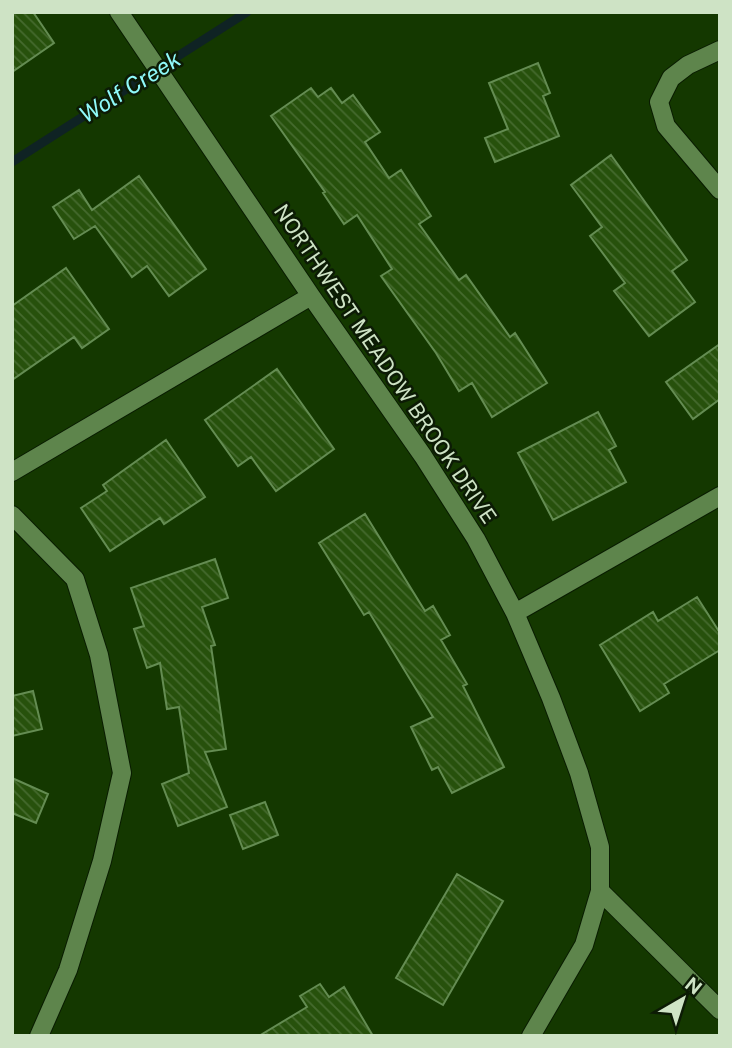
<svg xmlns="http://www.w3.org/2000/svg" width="732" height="1048" font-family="'Public Sans',sans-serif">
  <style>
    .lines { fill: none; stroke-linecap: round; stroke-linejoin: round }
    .stream { stroke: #0f2324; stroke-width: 9 }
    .building { fill: url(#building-back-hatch); stroke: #648c52; stroke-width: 2 }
    .minor-casing { stroke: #091c01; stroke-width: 20 }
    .minor { stroke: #5e854c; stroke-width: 18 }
    .labels { text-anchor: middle; stroke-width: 5; stroke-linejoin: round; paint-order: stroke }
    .street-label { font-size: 21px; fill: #cee3c5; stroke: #0c1b05 }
    .water-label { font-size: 23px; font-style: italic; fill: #8ff9fa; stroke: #0c1b05 }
  </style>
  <defs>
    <pattern id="building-back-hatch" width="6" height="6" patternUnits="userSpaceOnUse" patternTransform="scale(1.75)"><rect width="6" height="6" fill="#27510c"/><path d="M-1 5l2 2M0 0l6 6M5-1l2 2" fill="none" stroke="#456a2e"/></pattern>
  </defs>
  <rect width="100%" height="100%" fill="#143800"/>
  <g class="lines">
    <path class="stream" d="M 12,162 L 247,12"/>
  </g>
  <path class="building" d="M 12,12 L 33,12 L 54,43 L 12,72 Z
    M 538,63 L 550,93 L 543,96 L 559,136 L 495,162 L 485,138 L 508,129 L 489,83 Z
    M 311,88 L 318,97 L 331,88 L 342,103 L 353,95 L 380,132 L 365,142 L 389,178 L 401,170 L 431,216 L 419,224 L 459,280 L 466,275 L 510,337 L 515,333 L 547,383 L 492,417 L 472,383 L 459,391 L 436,353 L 381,276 L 392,269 L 357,215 L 344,224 L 323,193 L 325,192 L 271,116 Z
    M 611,155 L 687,260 L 672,271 L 695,302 L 649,336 L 614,291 L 625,283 L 590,236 L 602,227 L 571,185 Z
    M 139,176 L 206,269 L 169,296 L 147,266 L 132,277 L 95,226 L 74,239 L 53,207 L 79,190 L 92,210 Z
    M 66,268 L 109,329 L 82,348 L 74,337 L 12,380 L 12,306 Z
    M 720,344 L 720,399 L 693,419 L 666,382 Z
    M 277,369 L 334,449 L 276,491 L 251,457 L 238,466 L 205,420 Z
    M 598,412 L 616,446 L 609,450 L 626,482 L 553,520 L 518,453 Z
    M 166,440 L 205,497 L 164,524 L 160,518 L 110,551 L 81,508 L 107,491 L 103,485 Z
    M 365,514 L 425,611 L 433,606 L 450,635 L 441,640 L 467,684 L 463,686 L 504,767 L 452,793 L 438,767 L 432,770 L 411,727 L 433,717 L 369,612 L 364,615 L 319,543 Z
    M 215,559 L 228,598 L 202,607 L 215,645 L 211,646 L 226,749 L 205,752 L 227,807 L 178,826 L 162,784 L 189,773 L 179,707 L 167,709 L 160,663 L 147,668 L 134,629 L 144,626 L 131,588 Z
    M 697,597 L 720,633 L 720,650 L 664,684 L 669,693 L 640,711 L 600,645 L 653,612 L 658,621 Z
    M 33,691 L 42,729 L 12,736 L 12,696 Z
    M 12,778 L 48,794 L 36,823 L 12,813 Z
    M 265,802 L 278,835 L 243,849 L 230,815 Z
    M 457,874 L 503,901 L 443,1005 L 396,978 Z
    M 320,984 L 329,997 L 344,987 L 373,1036 L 259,1036 L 307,1007 L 300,996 Z"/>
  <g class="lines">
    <defs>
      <path id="minor" d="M 119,12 L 311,296 L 423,456 L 476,539 L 515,613 L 551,698 L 579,773 L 600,847 L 600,891 L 584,945 L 531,1036
        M 720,50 L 688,65 L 671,78 L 659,102 L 666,126 L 720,190
        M 12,472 L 311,296
        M 12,515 L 75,579 L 99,655 L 122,773 L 102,861 L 68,970 L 39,1036
        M 515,613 L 720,496
        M 600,891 L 720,1010"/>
    </defs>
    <use href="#minor" class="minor-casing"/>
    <use href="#minor" class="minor"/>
  </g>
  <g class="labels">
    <g class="street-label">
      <text transform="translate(385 364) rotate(56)" y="7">NORTHWEST MEADOW BROOK DRIVE</text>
    </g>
    <g class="water-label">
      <text transform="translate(130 87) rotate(-32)" y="8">Wolf Creek</text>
    </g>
  </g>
  <rect width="732" height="1048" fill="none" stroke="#cee3c5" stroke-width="28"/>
  <g transform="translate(683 999) rotate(39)" stroke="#0c1b05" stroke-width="5" paint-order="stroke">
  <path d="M0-5L12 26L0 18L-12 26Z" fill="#cee3c5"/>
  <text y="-10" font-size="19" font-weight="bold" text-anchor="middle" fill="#cee3c5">N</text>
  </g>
</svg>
